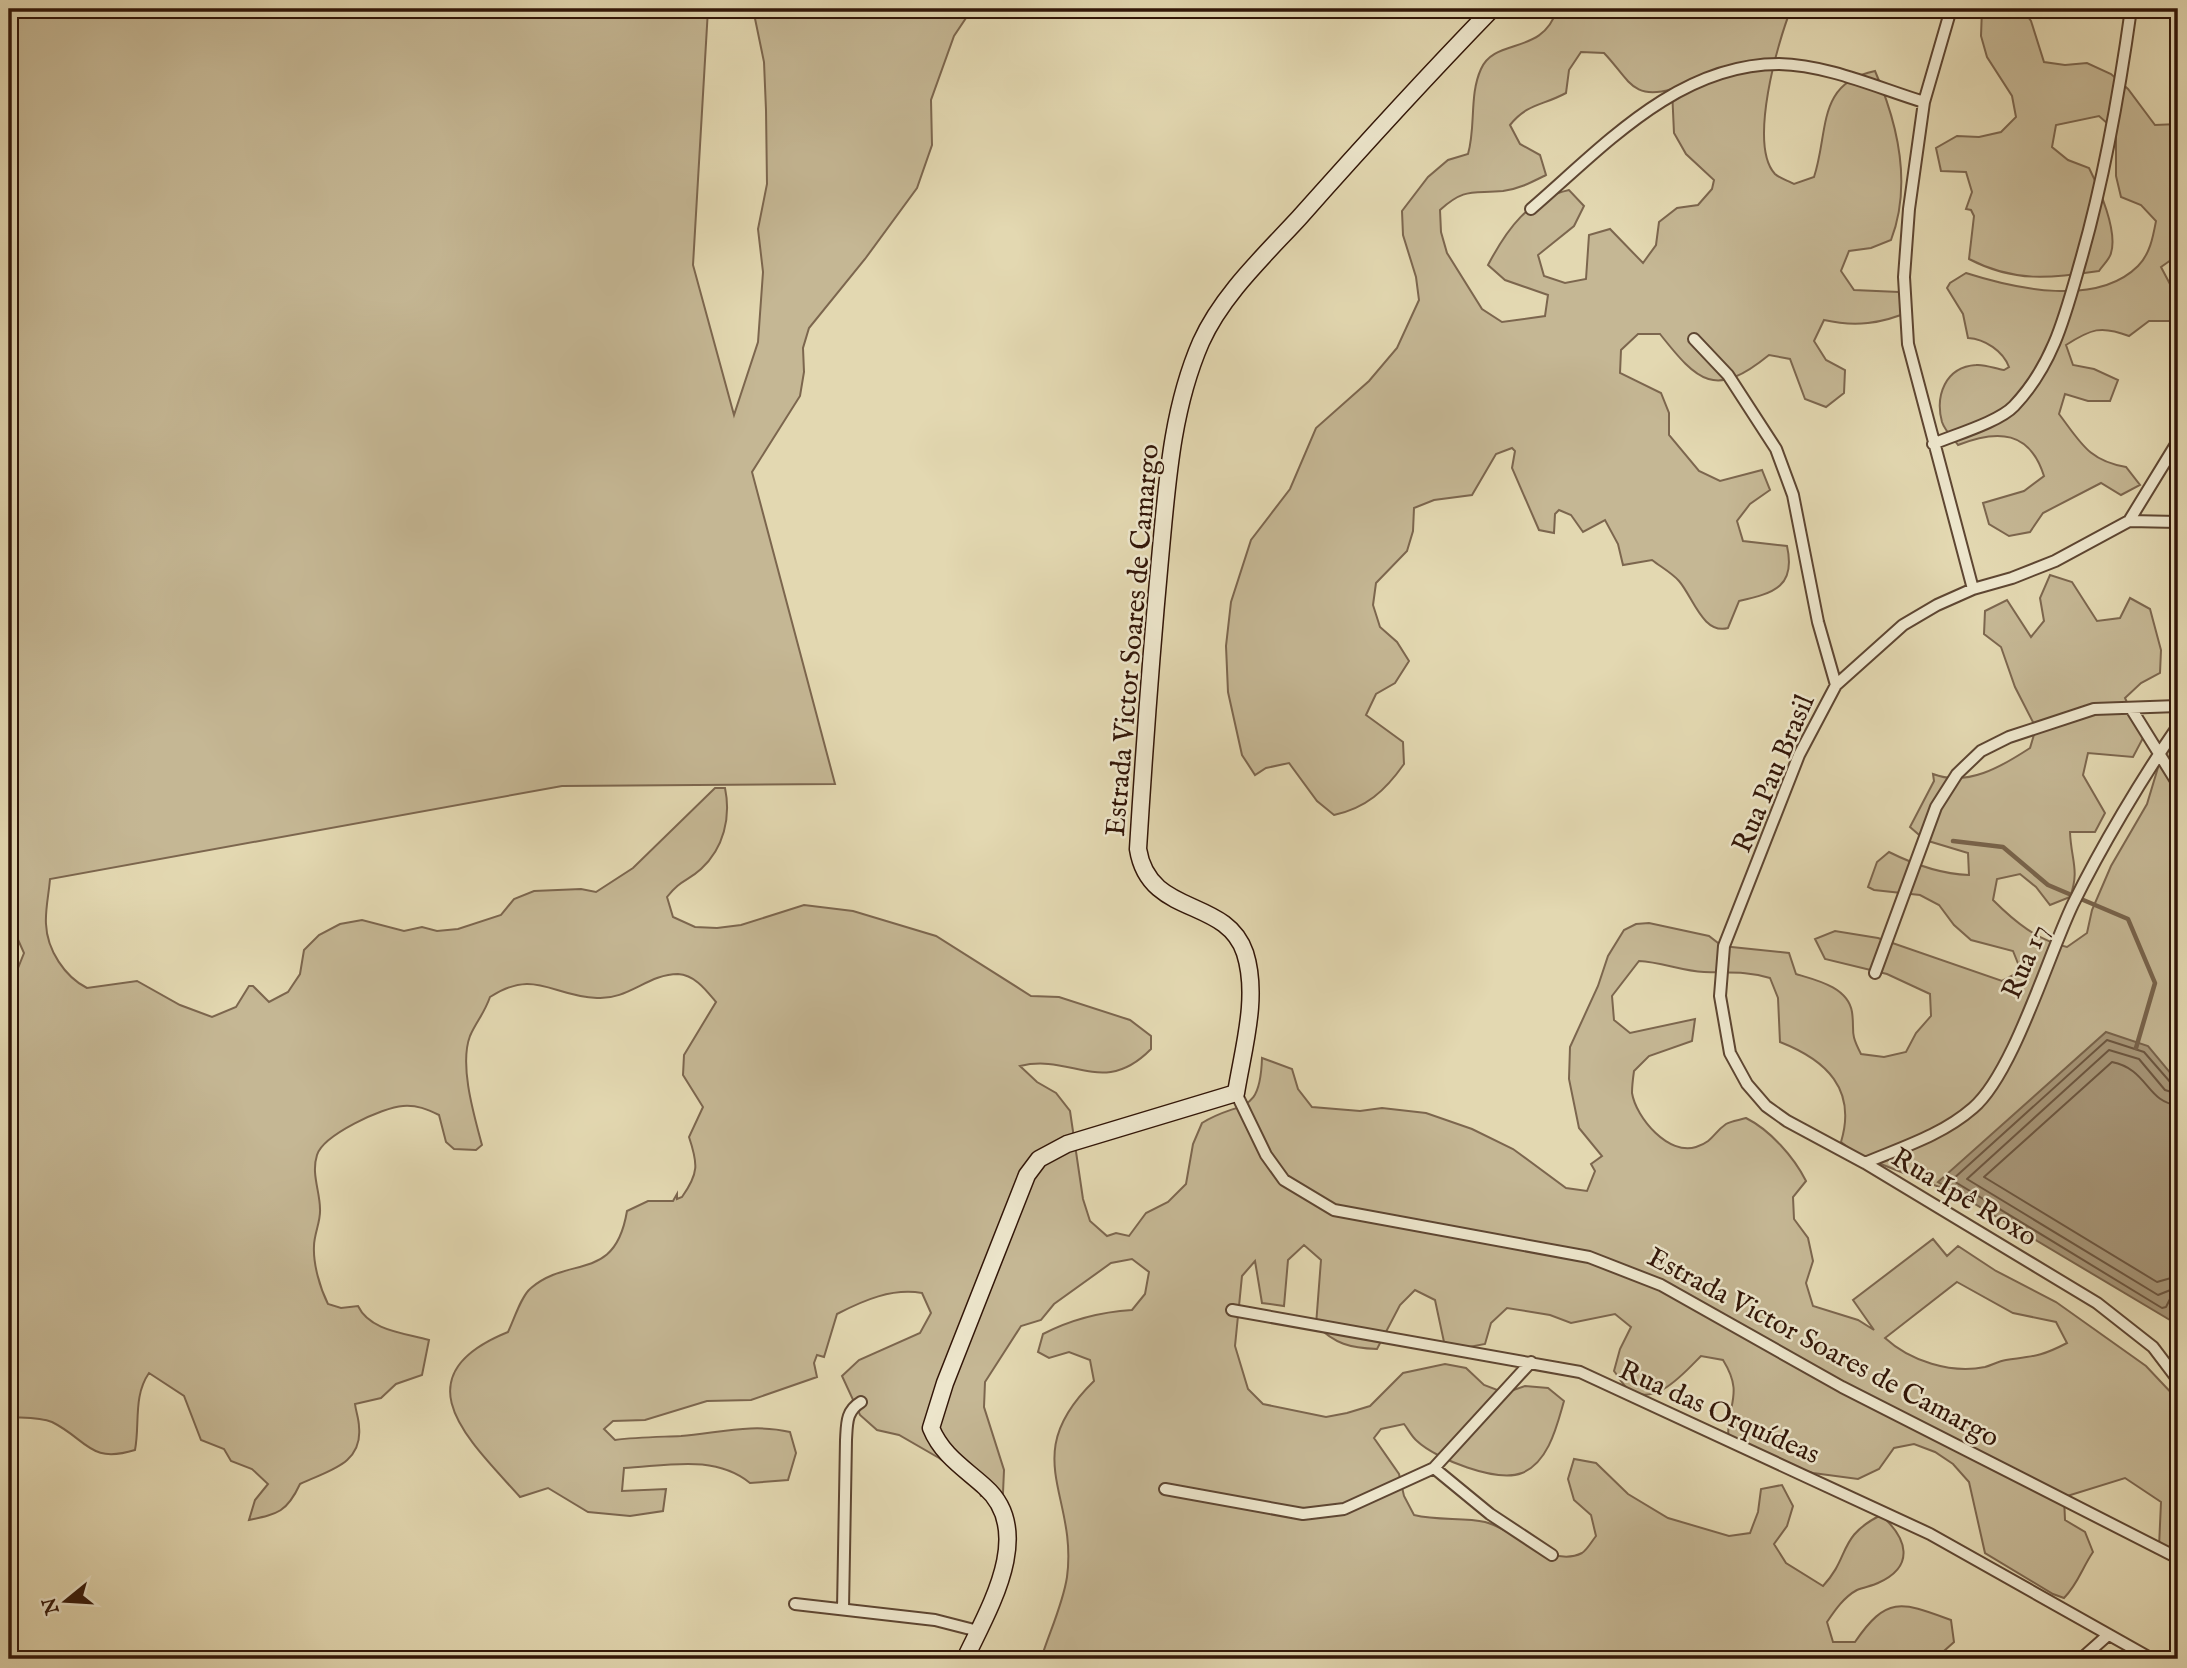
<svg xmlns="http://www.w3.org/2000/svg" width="2187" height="1668" font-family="'IM FELL English',serif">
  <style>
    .green { fill: #c5b794; stroke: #7c664e; stroke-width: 2; fill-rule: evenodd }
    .water { fill: #a79678; stroke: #78634b; stroke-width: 2 }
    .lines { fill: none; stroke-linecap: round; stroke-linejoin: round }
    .shore { stroke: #6c5640; stroke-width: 2 }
    .stream { stroke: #78634b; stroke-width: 4.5 }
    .street-casing { stroke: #5e4632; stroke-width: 14 }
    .secondary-casing { stroke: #321608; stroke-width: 19 }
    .street { stroke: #ede6cc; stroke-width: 10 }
    .secondary { stroke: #ede6cc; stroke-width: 16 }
    .labels { text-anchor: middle; stroke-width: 5; stroke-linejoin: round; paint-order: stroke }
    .street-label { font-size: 28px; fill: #321608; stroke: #ede6cc }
  </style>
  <rect width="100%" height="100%" fill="#e3d8b1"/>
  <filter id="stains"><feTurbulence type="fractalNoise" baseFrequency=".00286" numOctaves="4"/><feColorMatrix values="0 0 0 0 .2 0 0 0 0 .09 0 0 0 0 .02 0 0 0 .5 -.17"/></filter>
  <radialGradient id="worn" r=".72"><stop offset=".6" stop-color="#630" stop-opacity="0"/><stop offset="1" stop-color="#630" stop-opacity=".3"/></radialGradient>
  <path class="green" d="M 9,9 L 708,9 L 693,265 L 734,415 L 758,342 L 763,272 L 758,229 L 767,184 L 766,110 L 764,62 L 753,9 L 972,9 L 954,36 L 931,100 L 932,145 L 917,188 L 865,259 L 809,328 L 803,348 L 804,372 L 800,396 L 752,472 L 835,784 L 562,786 L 50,879 C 49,893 45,910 46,924 C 47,950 65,977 87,988 L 137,981 L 180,1005 L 212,1017 L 236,1007 L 249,986 L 253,986 L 269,1002 L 288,992 L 300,974 L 304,950 L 319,935 L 340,924 L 362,920 L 404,931 L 422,927 L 437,931 L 458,929 L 501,915 L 514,899 L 534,891 L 581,889 L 596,892 L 633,868 L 715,788 L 725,788 C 731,817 724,848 701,869 C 688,881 680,880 667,897 L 673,917 L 695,927 L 717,928 L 741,925 L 804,905 L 853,911 L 936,936 L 1031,996 L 1059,997 L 1130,1020 L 1151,1036 L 1151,1049 C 1103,1098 1072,1053 1020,1066 L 1037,1082 L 1056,1093 L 1070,1111 L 1083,1199 L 1090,1221 L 1107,1236 L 1116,1233 L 1129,1236 L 1146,1213 L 1168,1202 L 1186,1184 L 1193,1144 L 1202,1123 C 1240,1099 1260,1118 1262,1058 L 1292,1069 L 1298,1089 L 1312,1107 L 1360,1111 L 1382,1108 L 1426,1113 L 1472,1129 L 1513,1149 L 1566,1188 L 1587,1191 L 1595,1171 L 1591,1164 L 1602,1156 L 1579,1128 L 1569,1079 L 1570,1047 L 1598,986 L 1608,956 L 1624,930 L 1636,924 L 1649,923 L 1709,936 L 1722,946 L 1789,953 L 1796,974 C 1816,980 1848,987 1852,1012 C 1855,1033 1849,1031 1861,1054 L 1884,1057 L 1906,1052 L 1916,1033 L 1931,1016 L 1930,994 L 1887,974 L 1825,959 L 1815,939 L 1835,931 L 1878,938 L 2002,981 L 2021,971 L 2013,951 L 1971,940 L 1954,925 L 1939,905 L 1920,895 L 1874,890 L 1868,887 L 1877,862 L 1889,852 C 1915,865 1940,874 1969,875 L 1968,853 L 1925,840 L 1910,827 L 1934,781 L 1933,774 C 1967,787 2001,767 2030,748 L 2036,728 L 2015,687 L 2001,647 L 1984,634 L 1985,611 L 2007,600 L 2031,637 L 2044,621 L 2040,598 L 2050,575 L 2072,582 L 2097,621 L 2120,618 L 2130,598 L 2150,609 L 2161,650 L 2160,673 L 2141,683 L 2125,698 L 2143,738 L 2133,757 L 2088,753 L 2083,775 L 2105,813 L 2095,832 L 2070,832 C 2071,860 2080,870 2070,897 L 2050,905 L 2036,887 L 2020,874 L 1997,879 L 1993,900 C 2015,922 2037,940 2067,947 L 2087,933 L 2092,910 L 2111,866 L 2147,804 L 2166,741 L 2178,719 L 2178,1100 L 1939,1187 L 1858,1155 L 1841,1142 C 1857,1089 1826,1060 1780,1042 L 1778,998 L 1770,978 C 1747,971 1727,973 1704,972 C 1682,971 1661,962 1639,961 L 1612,996 L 1614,1020 L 1630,1033 L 1695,1019 L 1692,1041 L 1649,1056 L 1634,1071 C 1633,1078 1632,1086 1632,1093 C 1636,1118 1669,1156 1696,1147 C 1714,1141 1713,1133 1726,1124 C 1731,1121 1740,1120 1746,1118 C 1770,1130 1794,1157 1806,1181 L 1793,1197 L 1794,1219 L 1808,1238 L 1813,1261 L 1806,1283 L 1813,1306 L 1858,1320 L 1874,1330 L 1853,1300 L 1933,1239 L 1947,1256 L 1958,1246 L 1996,1271 L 2056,1302 L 2146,1366 L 2178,1400 L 2178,1566 L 2159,1547 L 2161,1502 L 2125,1478 L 2064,1497 L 2065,1520 L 2085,1532 L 2093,1552 C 2082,1568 2078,1584 2064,1598 L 2053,1594 L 1985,1553 L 1969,1482 L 1953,1464 L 1935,1452 L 1914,1444 L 1894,1448 L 1879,1469 L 1858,1479 L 1813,1473 L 1771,1461 L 1729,1444 C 1724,1405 1746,1397 1723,1360 L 1701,1356 C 1684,1373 1654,1409 1628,1389 C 1623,1385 1618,1376 1614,1371 L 1620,1349 L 1631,1327 L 1615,1314 L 1571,1323 L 1550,1315 L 1507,1308 L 1491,1323 L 1485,1344 L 1464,1348 L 1444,1342 L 1435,1300 L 1415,1290 L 1400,1305 L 1377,1349 C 1350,1348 1335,1344 1316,1325 L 1321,1260 L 1304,1245 L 1288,1260 L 1284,1306 L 1262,1303 L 1255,1261 L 1242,1276 L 1235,1346 L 1248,1389 L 1263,1404 L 1326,1417 L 1347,1413 L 1370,1406 L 1403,1373 L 1445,1364 L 1466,1368 L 1484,1385 L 1505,1393 L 1525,1386 L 1548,1388 L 1564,1401 C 1557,1425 1549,1462 1522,1473 C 1497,1483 1436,1459 1417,1441 C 1412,1437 1408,1429 1404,1424 L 1381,1429 L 1374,1438 L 1399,1474 L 1404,1496 L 1414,1515 C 1438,1521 1464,1517 1485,1522 C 1514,1529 1551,1569 1582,1553 C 1587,1550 1592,1541 1596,1536 L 1591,1515 L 1574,1500 L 1568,1479 L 1574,1459 L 1596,1463 L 1628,1494 L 1668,1518 L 1729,1536 L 1750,1533 L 1758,1512 L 1761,1489 L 1782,1485 L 1793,1506 L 1787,1526 L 1774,1544 L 1786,1563 L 1823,1586 C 1851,1556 1837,1537 1881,1515 C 1907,1538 1916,1566 1878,1583 C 1872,1586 1864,1587 1857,1590 C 1844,1597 1835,1610 1827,1622 L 1833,1642 L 1855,1642 C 1887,1595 1902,1602 1951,1620 L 1954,1642 L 1935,1659 L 1041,1659 C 1049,1633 1063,1604 1067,1577 C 1078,1494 1017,1456 1094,1381 L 1090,1360 L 1069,1352 L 1049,1358 L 1038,1352 L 1043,1334 C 1072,1319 1100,1312 1132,1310 L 1145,1294 L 1149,1272 L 1132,1259 L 1111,1263 L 1054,1304 L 1041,1320 L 1021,1326 L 985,1382 L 984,1407 L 1004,1470 L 1003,1493 L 981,1496 L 976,1485 L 939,1458 L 899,1435 L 877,1430 L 860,1415 L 842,1376 L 859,1360 L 920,1333 L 931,1313 L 922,1293 C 892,1288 864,1300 837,1314 L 824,1357 L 817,1355 L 814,1363 L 817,1377 L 751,1400 L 707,1401 L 645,1420 L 613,1421 L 604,1429 L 615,1440 C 637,1437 659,1437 681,1436 C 718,1433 753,1423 790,1432 L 796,1453 L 788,1480 L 750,1483 C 714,1454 667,1466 624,1468 L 622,1491 L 666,1489 L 663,1511 L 630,1516 L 588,1512 L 548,1488 L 520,1497 C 471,1442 397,1377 508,1332 C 514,1320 521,1296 531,1288 C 570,1255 615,1283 627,1211 L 648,1201 L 673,1201 L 677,1194 L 677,1199 L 682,1197 C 699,1173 698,1164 689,1137 L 703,1107 L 683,1075 L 684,1055 L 716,1002 C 706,990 695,975 678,974 C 648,974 628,1000 597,998 C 551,996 535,968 490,997 C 484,1014 476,1022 470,1036 C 459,1065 474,1115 482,1145 L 476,1150 L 454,1149 L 446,1142 L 439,1115 C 427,1109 417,1105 403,1106 C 383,1107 323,1135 317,1155 C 311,1174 320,1191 320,1209 C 321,1221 314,1234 314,1246 C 313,1264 320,1288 328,1304 L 341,1308 L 358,1306 C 370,1331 405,1333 429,1340 L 422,1375 L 396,1384 L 381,1398 L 355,1404 C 356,1412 359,1419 359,1427 C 363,1465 326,1471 300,1484 C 287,1512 278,1514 249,1520 L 255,1500 L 268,1484 L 252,1469 L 231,1461 L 224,1449 L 201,1440 L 184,1396 L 149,1373 C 133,1396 140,1424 135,1450 C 89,1464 88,1440 52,1422 C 40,1417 22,1418 9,1417 L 9,975 L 16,973 L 24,953 L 15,933 L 12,887 L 9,887 ZM 1957,1282 L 2013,1313 L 2056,1322 L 2067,1343 C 2040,1357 2034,1356 2006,1360 C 1999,1361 1992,1365 1985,1367 C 1951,1374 1910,1361 1885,1338 Z
    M 1557,9 L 1791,9 C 1778,41 1748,145 1775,174 C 1779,178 1789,181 1794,184 L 1814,177 C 1829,132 1816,83 1875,71 C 1898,124 1912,185 1891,240 L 1871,248 L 1849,251 L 1841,271 L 1854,290 L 1899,292 L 1911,311 C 1881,324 1855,327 1824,320 L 1814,341 L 1826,360 L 1845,370 L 1844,393 L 1826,407 L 1805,399 L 1790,359 L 1769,355 C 1715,399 1698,382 1660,334 L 1638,334 L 1621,350 L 1620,373 L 1661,393 L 1669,413 L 1669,435 L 1699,471 L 1720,481 L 1762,470 L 1770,490 L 1750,504 L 1737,521 L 1743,541 L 1787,546 C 1796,586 1775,593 1739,601 L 1728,628 C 1703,635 1693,597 1679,581 C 1672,573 1661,567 1652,560 L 1623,565 L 1618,544 L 1605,520 L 1583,532 L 1571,515 L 1559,510 L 1555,514 L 1554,533 L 1539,530 L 1512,468 L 1515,451 L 1512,448 L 1496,454 L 1472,495 L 1434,500 L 1414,508 L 1413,531 L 1407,551 L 1376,583 L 1373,605 L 1380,627 L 1397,642 L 1409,661 L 1395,683 L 1376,694 L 1366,715 L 1403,742 L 1404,764 C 1385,791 1366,808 1334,815 L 1317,801 L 1289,763 L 1266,768 L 1255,775 L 1242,755 L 1228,692 L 1226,646 L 1231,602 L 1251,540 L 1290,489 L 1316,428 L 1369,381 L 1397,348 L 1419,300 L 1416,277 L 1403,235 L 1402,211 L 1428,177 L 1448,160 L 1468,154 C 1476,127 1469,95 1481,69 C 1495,37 1543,56 1557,9 ZM 1581,52 L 1604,53 C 1629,79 1632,101 1672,89 L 1674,133 L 1686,154 L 1714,180 L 1712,189 L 1698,205 L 1677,208 L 1659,222 L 1656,245 L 1643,263 L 1610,229 L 1589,235 L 1586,279 L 1565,283 L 1544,276 L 1538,255 L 1574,226 L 1584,206 L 1569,190 C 1528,199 1507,229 1488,265 L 1505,280 L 1548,295 L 1545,316 L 1502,322 L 1482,309 L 1447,253 L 1441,232 L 1440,210 C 1465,187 1473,194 1503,191 C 1519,189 1532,182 1546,175 L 1540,155 L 1520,144 L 1510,125 C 1528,103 1542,106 1566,93 L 1569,70 Z
    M 1982,9 L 2022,9 L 2031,21 L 2044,62 L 2065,65 L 2087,63 L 2111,74 L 2128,89 L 2155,125 L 2178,124 L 2178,255 L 2161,267 L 2171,286 L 2178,290 L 2178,321 L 2149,321 L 2129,336 C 2101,325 2091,329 2066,345 L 2073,365 L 2094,369 L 2118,380 L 2110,401 L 2088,401 L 2065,394 L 2059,414 C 2081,443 2089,461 2126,467 L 2140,485 L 2121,495 L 2101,483 L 2043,513 L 2030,532 L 2009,536 L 1989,524 L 1983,503 L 2024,491 L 2044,476 C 2030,431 1998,429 1958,445 C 1953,438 1945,431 1942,422 C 1935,396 1945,367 1976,365 C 1985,364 1996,369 2004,370 L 2009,367 C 2003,351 1985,339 1968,338 L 1963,314 L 1947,288 L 1950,283 L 1966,273 C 2016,289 2097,307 2138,266 C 2150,254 2153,237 2156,221 L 2141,205 L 2121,197 L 2116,176 L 2116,131 L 2099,116 L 2056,125 L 2052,147 L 2068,160 L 2089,168 C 2099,188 2118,231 2111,253 C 2110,259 2102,266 2099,271 C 2050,278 2015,283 1969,259 L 1974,216 L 1971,210 L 1966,209 L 1972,192 L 1966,172 L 1941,171 L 1936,148 L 1957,136 L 1979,137 L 2001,132 L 2016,117 L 2012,96 L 1987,57 L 1981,36 Z"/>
  <path class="water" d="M 2106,1032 L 2148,1046 L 2178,1082 L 2178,1293 L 2170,1320 L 1938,1182 Z"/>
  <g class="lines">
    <path class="shore" d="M 2178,1085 L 2171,1083 L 2144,1052 L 2107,1040 L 1952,1180 L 2162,1308 L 2166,1307 L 2171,1297 L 2178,1296
      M 2178,1094 L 2165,1090 L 2139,1059 L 2109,1050 L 1967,1179 L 2158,1295 L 2178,1287
      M 2178,1105 C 2147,1103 2148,1069 2112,1062 L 1984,1177 L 2157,1282 L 2178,1276"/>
    <path class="stream" d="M 1953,841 L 2003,847 L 2048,885 L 2128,919 L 2155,983 L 2136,1048"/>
    <defs>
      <path id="street" d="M 1951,9 L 1924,102 L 1909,209 L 1904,277 L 1908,344 L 1973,589
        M 1531,209 C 1603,147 1677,64 1779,64 C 1828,65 1878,88 1924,102
        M 1694,339 L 1728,375 L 1776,449 L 1793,495 L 1818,622 L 1836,685
        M 2178,441 L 2129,521 L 2055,561 L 2012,578 L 1973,589 L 1937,605 L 1903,625 L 1836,685 L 1799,755 L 1724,946 L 1720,996 L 1730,1053 L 1747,1084 L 1766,1106 L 1787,1121 L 1865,1163 L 2097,1303 L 2153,1347 L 2178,1380
        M 1933,444 C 1954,435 1999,422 2014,406 C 2053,365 2065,316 2080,263 C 2104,180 2119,95 2131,9
        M 2129,521 L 2178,522
        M 2132,710 L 2178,784
        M 1875,973 L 1936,807 L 1957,774 L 1981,751 L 2009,737 L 2094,709 L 2178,706
        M 1236,1093 L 1266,1155 L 1284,1180 L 1334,1210 L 1589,1257 L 1661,1285 L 1842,1387 L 2178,1558
        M 1865,1163 C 1903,1147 1942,1135 1973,1108 C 2013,1074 2048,956 2073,904 C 2101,847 2142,778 2178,726
        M 1232,1310 L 1580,1372 L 1930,1534 L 2152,1659
        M 1434,1468 L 1490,1514 L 1552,1555
        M 1165,1489 L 1303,1514 L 1344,1509 L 1434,1468 L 1531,1362
        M 795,1604 L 935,1620 L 978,1631
        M 843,1609 L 846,1440 C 847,1423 846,1411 861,1402
        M 2081,1659 L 2108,1635"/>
      <path id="secondary" d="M 965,1659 C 988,1610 1036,1532 985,1487 C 964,1468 942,1455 931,1428 L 945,1383 L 1027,1175 L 1039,1159 L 1067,1144 L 1236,1093 C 1243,1049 1259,997 1245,953 C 1226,896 1149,918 1138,849 C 1144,752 1151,656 1160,559 C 1167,486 1171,411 1201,342 C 1222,295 1264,256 1299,218 C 1362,147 1426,77 1492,9"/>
    </defs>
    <use href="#street" class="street-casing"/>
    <use href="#secondary" class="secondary-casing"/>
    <use href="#street" class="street"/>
    <use href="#secondary" class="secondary"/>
  </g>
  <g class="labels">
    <g class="street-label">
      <text transform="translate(1131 640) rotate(-85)" y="10">Estrada Victor Soares de Camargo</text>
      <text transform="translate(1772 773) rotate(-67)" y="10">Rua Pau Brasil</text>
      <text transform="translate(2024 961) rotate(-67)" y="10">Rua 17</text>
      <text transform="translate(1965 1196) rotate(31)" y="10">Rua Ipê Roxo</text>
      <text transform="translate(1824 1346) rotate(28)" y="10">Estrada Victor Soares de Camargo</text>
      <text transform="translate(1720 1411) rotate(24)" y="10">Rua das Orquídeas</text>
    </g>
  </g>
  <rect width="2187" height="1668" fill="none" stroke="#e3d8b1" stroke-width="35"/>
  <rect x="10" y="10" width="2166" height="1647" fill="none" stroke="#321608" stroke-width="3.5"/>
  <rect x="18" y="18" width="2152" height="1633" fill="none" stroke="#321608" stroke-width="2"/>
  <g transform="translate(66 1601) rotate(252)" stroke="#ede6cc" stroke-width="5" paint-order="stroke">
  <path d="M0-5L12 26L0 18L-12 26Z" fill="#321608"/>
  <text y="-10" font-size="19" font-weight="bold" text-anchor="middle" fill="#321608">N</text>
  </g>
  <rect width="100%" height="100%" filter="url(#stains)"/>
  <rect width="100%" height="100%" fill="url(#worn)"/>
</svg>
